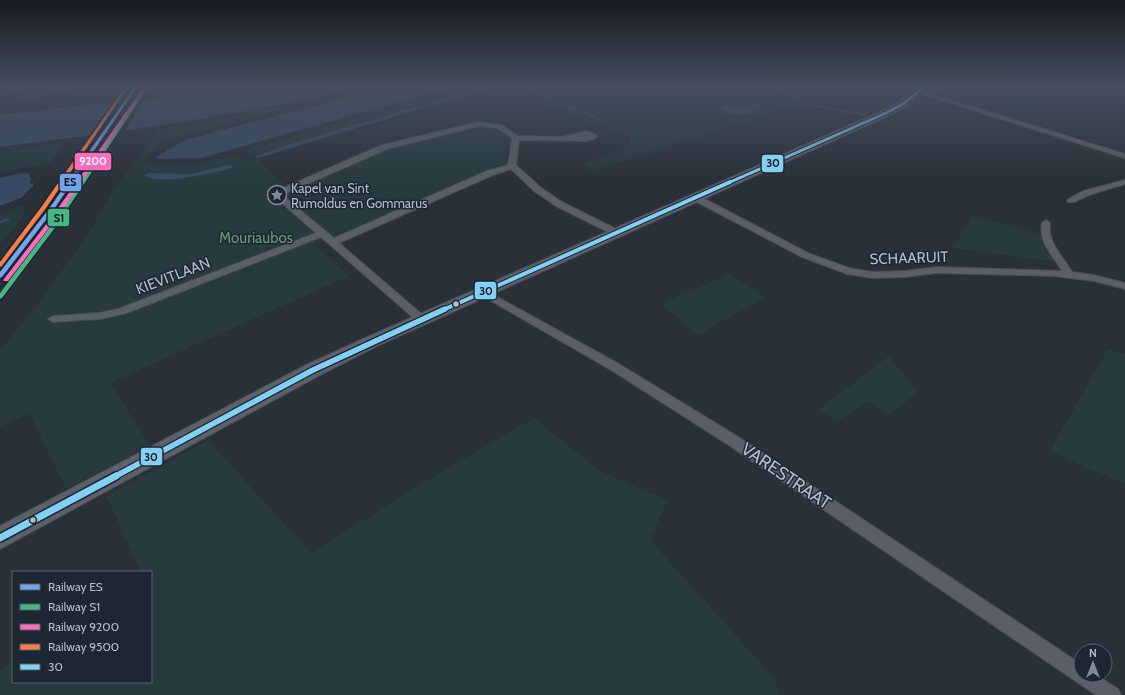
<svg xmlns="http://www.w3.org/2000/svg" width="1125" height="695" font-family="Cabin,sans-serif">
  <style>
    .green { fill: #273a3e }
    .water { fill: #384963 }
    .pier { fill: #2a3038 }
    .lines { fill: none; stroke-linecap: round; stroke-linejoin: round }
    .stream-far1 { stroke: #384963; stroke-width: 2 }
    .stream { stroke: #384963; stroke-width: 2.5 }
    .building { fill: #444950 }
    .street-casing { stroke: #484c53; stroke-width: 2 }
    .primary-casing { stroke: #484c55; stroke-width: 2 }
    .street { fill: #5a5e66; fill-rule: evenodd }
    .primary { fill: #5c6168; fill-rule: evenodd }
    .bus-1-far3-casing { stroke: #1d2633; stroke-width: 5 }
    .bus-1-far2-casing { stroke: #1d2633; stroke-width: 6 }
    .bus-1-far1-casing { stroke: #1d2633; stroke-width: 8 }
    .bus-1-casing { stroke: #1d2633; stroke-width: 10 }
    .bus-1-far3 { stroke: #83d0f5; stroke-width: 3 }
    .bus-1-far2 { stroke: #83d0f5; stroke-width: 4 }
    .bus-1-far1 { stroke: #83d0f5; stroke-width: 5.5 }
    .bus-1 { stroke: #83d0f5; stroke-width: 7 }
    .rail-1-casing { stroke: #1d2633; stroke-width: 3 }
    .rail-2-casing { stroke: #1d2633; stroke-width: 3 }
    .rail-3-casing { stroke: #1d2633; stroke-width: 3 }
    .rail-4-casing { stroke: #1d2633; stroke-width: 3 }
    .rail-1 { fill: #73a5eb; fill-rule: evenodd }
    .rail-2 { fill: #46b783; fill-rule: evenodd }
    .rail-3 { fill: #fb6dba; fill-rule: evenodd }
    .rail-4 { fill: #f77d43; fill-rule: evenodd }
    .bus-dot { fill: #b4bcc9; stroke: #1d2633; stroke-width: 1.5 }
    .labels { text-anchor: middle; stroke-width: 3; stroke-linejoin: round; paint-order: stroke }
    .far-poi-label { font-size: 13px; fill: #b4bcc9; stroke: #1d2633; text-anchor: start }
    .park-label { font-size: 15px; fill: #6b9a76; stroke: #1d2633 }
    .street-label { font-size: 15px; fill: #b4bcc9; stroke: #1d2633 }
    .near-street-label { font-size: 18px; fill: #b4bcc9; stroke: #1d2633 }
    .line-badge { stroke: #1d2633; stroke-width: 1.5 }
    .badge-label { font-size: 11px; text-anchor: middle; font-weight: bold; fill: #fff }
    .pale-badge-label { font-size: 11px; text-anchor: middle; font-weight: bold; fill: #111 }
  </style>
  <rect width="100%" height="100%" fill="#2a3038"/>
  <path class="green" d="M 468,86 L 497,86 L 251,159 L 246,150 Z
    M 522,86 L 897,86 L 911,89 L 906,93 L 897,90 L 890,93 L 901,97 L 896,100 L 863,89 L 854,92 L 848,90 L 827,95 L 592,171 L 581,164 L 630,146 L 630,137 C 619,134 611,130 601,126 C 573,116 546,106 519,94 L 529,90 Z
    M 1009,86 L 1030,86 L 1052,101 L 1025,103 L 1004,98 L 1010,95 L 999,90 Z
    M 282,107 L 284,110 L 161,141 L 142,162 C 154,165 185,164 198,163 C 217,160 231,152 249,162 L 258,159 L 290,190 L 383,150 L 479,125 L 497,129 L 510,135 L 511,139 L 504,163 L 314,245 L 349,276 L 110,383 L 150,446 L 66,489 L 29,413 L 0,427 L 0,351 L 37,305 L 82,243 L 117,184 L 159,130 Z
    M 65,143 L 50,163 L 0,173 L 0,153 Z
    M 24,204 L 23,218 L 0,244 L 0,213 Z
    M 973,216 L 1041,234 L 1042,239 L 1058,262 L 952,248 Z
    M 730,274 L 766,297 L 698,335 L 661,304 Z
    M 1108,349 L 1125,354 L 1125,484 L 1050,451 Z
    M 889,356 L 918,392 L 890,415 L 869,401 L 837,421 L 818,410 Z
    M 534,418 L 598,470 L 668,500 L 650,540 L 776,680 L 779,695 L 0,695 L 0,670 L 13,662 L 13,682 L 151,682 L 151,572 L 141,572 L 106,496 L 208,440 L 311,553 L 431,478 Z"/>
  <path class="water" d="M 231,86 L 359,86 C 241,117 121,131 0,147 L 0,115 L 105,103 L 144,101 Z
    M 392,86 L 457,86 L 201,158 L 158,159 L 156,157 L 185,140 Z
    M 485,86 L 496,86 L 258,158 L 255,157 L 286,145 Z
    M 519,86 L 523,86 L 602,120 L 595,119 Z
    M 754,104 L 760,105 L 761,107 C 750,118 729,117 718,108 L 725,105 L 748,109 Z
    M 227,165 L 232,166 L 233,168 C 215,172 158,187 144,175 L 149,173 L 191,174 Z
    M 21,173 L 29,174 L 32,180 L 30,181 L 31,184 L 34,183 L 33,186 L 21,198 L 0,206 L 0,178 Z"/>
  <path class="pier" d="M 145,99 L 124,133 L 93,137 L 119,101 Z"/>
  <g class="lines">
    <path class="stream-far1" d="M 776,86 L 806,104 L 865,115
      M 933,97 L 1045,133"/>
    <path class="stream" d="M 0,222 L 8,219"/>
  </g>
  <path class="building" d="M 0,86 L 73,86 L 73,90 L 23,100 L 21,92 L 0,96 Z"/>
  <g class="lines">
    <defs>
      <path id="street" d="M 937,86 L 944,86 L 931,94 L 1125,154 L 1125,158 L 916,92 C 922,88 930,91 937,86 Z
        M 479,122 L 501,125 L 518,136 L 561,137 L 587,131 L 597,135 L 597,137 L 588,141 L 519,140 L 516,165 L 540,187 L 562,202 L 620,231 L 620,235 L 614,235 L 556,206 L 534,191 L 511,169 L 493,175 L 339,243 L 425,317 L 426,319 L 425,321 L 417,321 L 321,237 L 124,314 L 99,319 L 53,322 L 48,319 L 53,316 L 99,313 L 118,309 L 316,233 L 274,196 L 274,192 L 382,145 ZM 479,126 L 497,128 L 512,138 L 508,165 L 487,171 L 334,238 L 282,195 L 387,149 ZM 586,135 L 589,136 L 579,137 Z
        M 1125,180 L 1125,184 L 1089,195 L 1074,202 L 1068,202 L 1067,200 L 1083,191 Z
        M 693,196 L 699,196 L 808,253 L 849,268 L 872,272 L 905,271 L 936,267 L 1062,271 C 1053,255 1038,243 1042,223 L 1046,220 L 1050,223 C 1047,243 1063,256 1072,272 L 1094,275 L 1125,283 L 1125,289 L 1094,281 L 1054,276 L 936,273 L 905,277 L 872,278 L 847,274 L 802,257 L 693,200 Z
        M 483,289 L 619,364 L 737,436 L 1081,664 L 1081,675 L 1097,675 L 1118,689 L 1121,695 L 1096,695 L 727,444 L 611,370 L 479,294 L 478,292 Z"/>
      <path id="primary" d="M 919,86 L 930,86 L 907,106 L 890,115 L 377,346 L 320,375 L 0,549 L 0,526 L 306,365 L 365,338 L 882,111 L 899,102 Z"/>
    </defs>
    <use href="#street" class="street-casing"/>
    <use href="#primary" class="primary-casing"/>
    <use href="#street" class="street"/>
    <use href="#primary" class="primary"/>
    <defs>
      <path id="bus-1-far3" d="M 728,183 L 886,113 L 903,104 L 925,86"/>
      <path id="bus-1-far2" d="M 443,310 L 730,182"/>
      <path id="bus-1-far1" d="M 114,477 L 313,370 L 445,309"/>
      <path id="bus-1" d="M 0,538 L 116,476"/>
    </defs>
    <use href="#bus-1-far3" class="bus-1-far3-casing"/>
    <use href="#bus-1-far2" class="bus-1-far2-casing"/>
    <use href="#bus-1-far1" class="bus-1-far1-casing"/>
    <use href="#bus-1" class="bus-1-casing"/>
    <use href="#bus-1-far3" class="bus-1-far3"/>
    <use href="#bus-1-far2" class="bus-1-far2"/>
    <use href="#bus-1-far1" class="bus-1-far1"/>
    <use href="#bus-1" class="bus-1"/>
    <defs>
      <path id="rail-1" d="M 135,86 L 138,86 L 52,212 L 2,277 L 0,278 L 0,272 L 48,210 Z"/>
      <path id="rail-2" d="M 145,86 L 149,86 L 54,229 L 2,298 L 0,299 L 0,293 L 50,227 Z"/>
      <path id="rail-3" d="M 142,89 L 145,90 L 58,216 L 8,281 L 4,281 L 3,280 L 4,279 L 54,214 Z"/>
      <path id="rail-4" d="M 126,86 L 129,86 L 46,208 L 2,266 L 0,267 L 0,262 L 42,206 Z"/>
    </defs>
    <use href="#rail-1" class="rail-1-casing"/>
    <use href="#rail-2" class="rail-2-casing"/>
    <use href="#rail-3" class="rail-3-casing"/>
    <use href="#rail-4" class="rail-4-casing"/>
    <use href="#rail-1" class="rail-1"/>
    <use href="#rail-2" class="rail-2"/>
    <use href="#rail-3" class="rail-3"/>
    <use href="#rail-4" class="rail-4"/>
  </g>
  <linearGradient id="sky" x2="0" y2="1"><stop stop-color="#171a1f"/><stop offset="0.47" stop-color="#444e5e"/><stop offset="1" stop-color="#444e5e" stop-opacity="0"/></linearGradient>
  <rect width="1125" height="183" fill="url(#sky)"/>
  <defs>
    <symbol id="sight-ring" viewBox="-11 -11 22 22"><circle r="9.5" fill="#1d2633" stroke="#848b96" stroke-width="1.5"/><path d="M0-6L1.8-2.2L6-1.7L2.9 1.2L3.7 5.4L0 3.3L-3.7 5.4L-2.9 1.2L-6-1.7L-1.8-2.2Z" fill="#848b96"/></symbol>
  </defs>
  <g fill-rule="evenodd">
    <use href="#sight-ring" x="266" y="184" width="22" height="22"/>
  </g>
  <g class="bus-dot">
    <circle cx="456" cy="304" r="3.5"/>
    <circle cx="33" cy="520" r="3.5"/>
  </g>
  <g class="labels">
    <g class="far-poi-label">
      <text x="291" y="193">Kapel van Sint<tspan x="291" dy="15">Rumoldus en Gommarus</tspan></text>
    </g>
    <g class="park-label">
      <text x="256" y="243">Mouriaubos</text>
    </g>
    <g class="street-label">
      <text transform="translate(909 258) rotate(-2)" y="5">SCHAARUIT</text>
      <text transform="translate(173 276) rotate(-21)" y="5">KIEVITLAAN</text>
    </g>
    <g class="near-street-label">
      <text transform="translate(786 476) rotate(34)" y="6">VARESTRAAT</text>
    </g>
  </g>
  <g class="line-badge">
    <rect x="74" y="152" width="38" height="19" rx="4" fill="#fb6dba"/>
    <rect x="761" y="154" width="23" height="19" rx="4" fill="#83d0f5"/>
    <rect x="59" y="173" width="23" height="19" rx="4" fill="#73a5eb"/>
    <rect x="47" y="208" width="23" height="19" rx="4" fill="#46b783"/>
    <rect x="474" y="281" width="23" height="19" rx="4" fill="#83d0f5"/>
    <rect x="140" y="447" width="23" height="19" rx="4" fill="#83d0f5"/>
  </g>
  <g class="badge-label">
    <text x="93" y="165">9200</text>
  </g>
  <g class="pale-badge-label">
    <text x="773" y="167">30</text>
    <text x="70" y="186">ES</text>
    <text x="59" y="222">S1</text>
    <text x="486" y="295">30</text>
    <text x="151" y="461">30</text>
  </g>
  <rect x="12" y="571" width="140" height="112" fill="#1d2633" stroke="#59626f"/>
  <rect x="20" y="584" width="20" height="6" fill="#73a5eb" stroke="#59626f"/>
  <text x="48" y="591" font-size="12" fill="#b4bcc9">Railway ES</text>
  <rect x="20" y="604" width="20" height="6" fill="#46b783" stroke="#59626f"/>
  <text x="48" y="611" font-size="12" fill="#b4bcc9">Railway S1</text>
  <rect x="20" y="624" width="20" height="6" fill="#fb6dba" stroke="#59626f"/>
  <text x="48" y="631" font-size="12" fill="#b4bcc9">Railway 9200</text>
  <rect x="20" y="644" width="20" height="6" fill="#f77d43" stroke="#59626f"/>
  <text x="48" y="651" font-size="12" fill="#b4bcc9">Railway 9500</text>
  <rect x="20" y="664" width="20" height="6" fill="#83d0f5" stroke="#59626f"/>
  <text x="48" y="671" font-size="12" fill="#b4bcc9">30</text>
  <g transform="translate(1093 663)"><circle r="19" fill="#1d2633" stroke="#59626f"/>
  <path d="M0-3L7 15L0 10L-7 15Z" fill="#848b96"/>
  <text y="-6" font-size="11" font-weight="bold" text-anchor="middle" fill="#b4bcc9">N</text>
  </g>
</svg>
